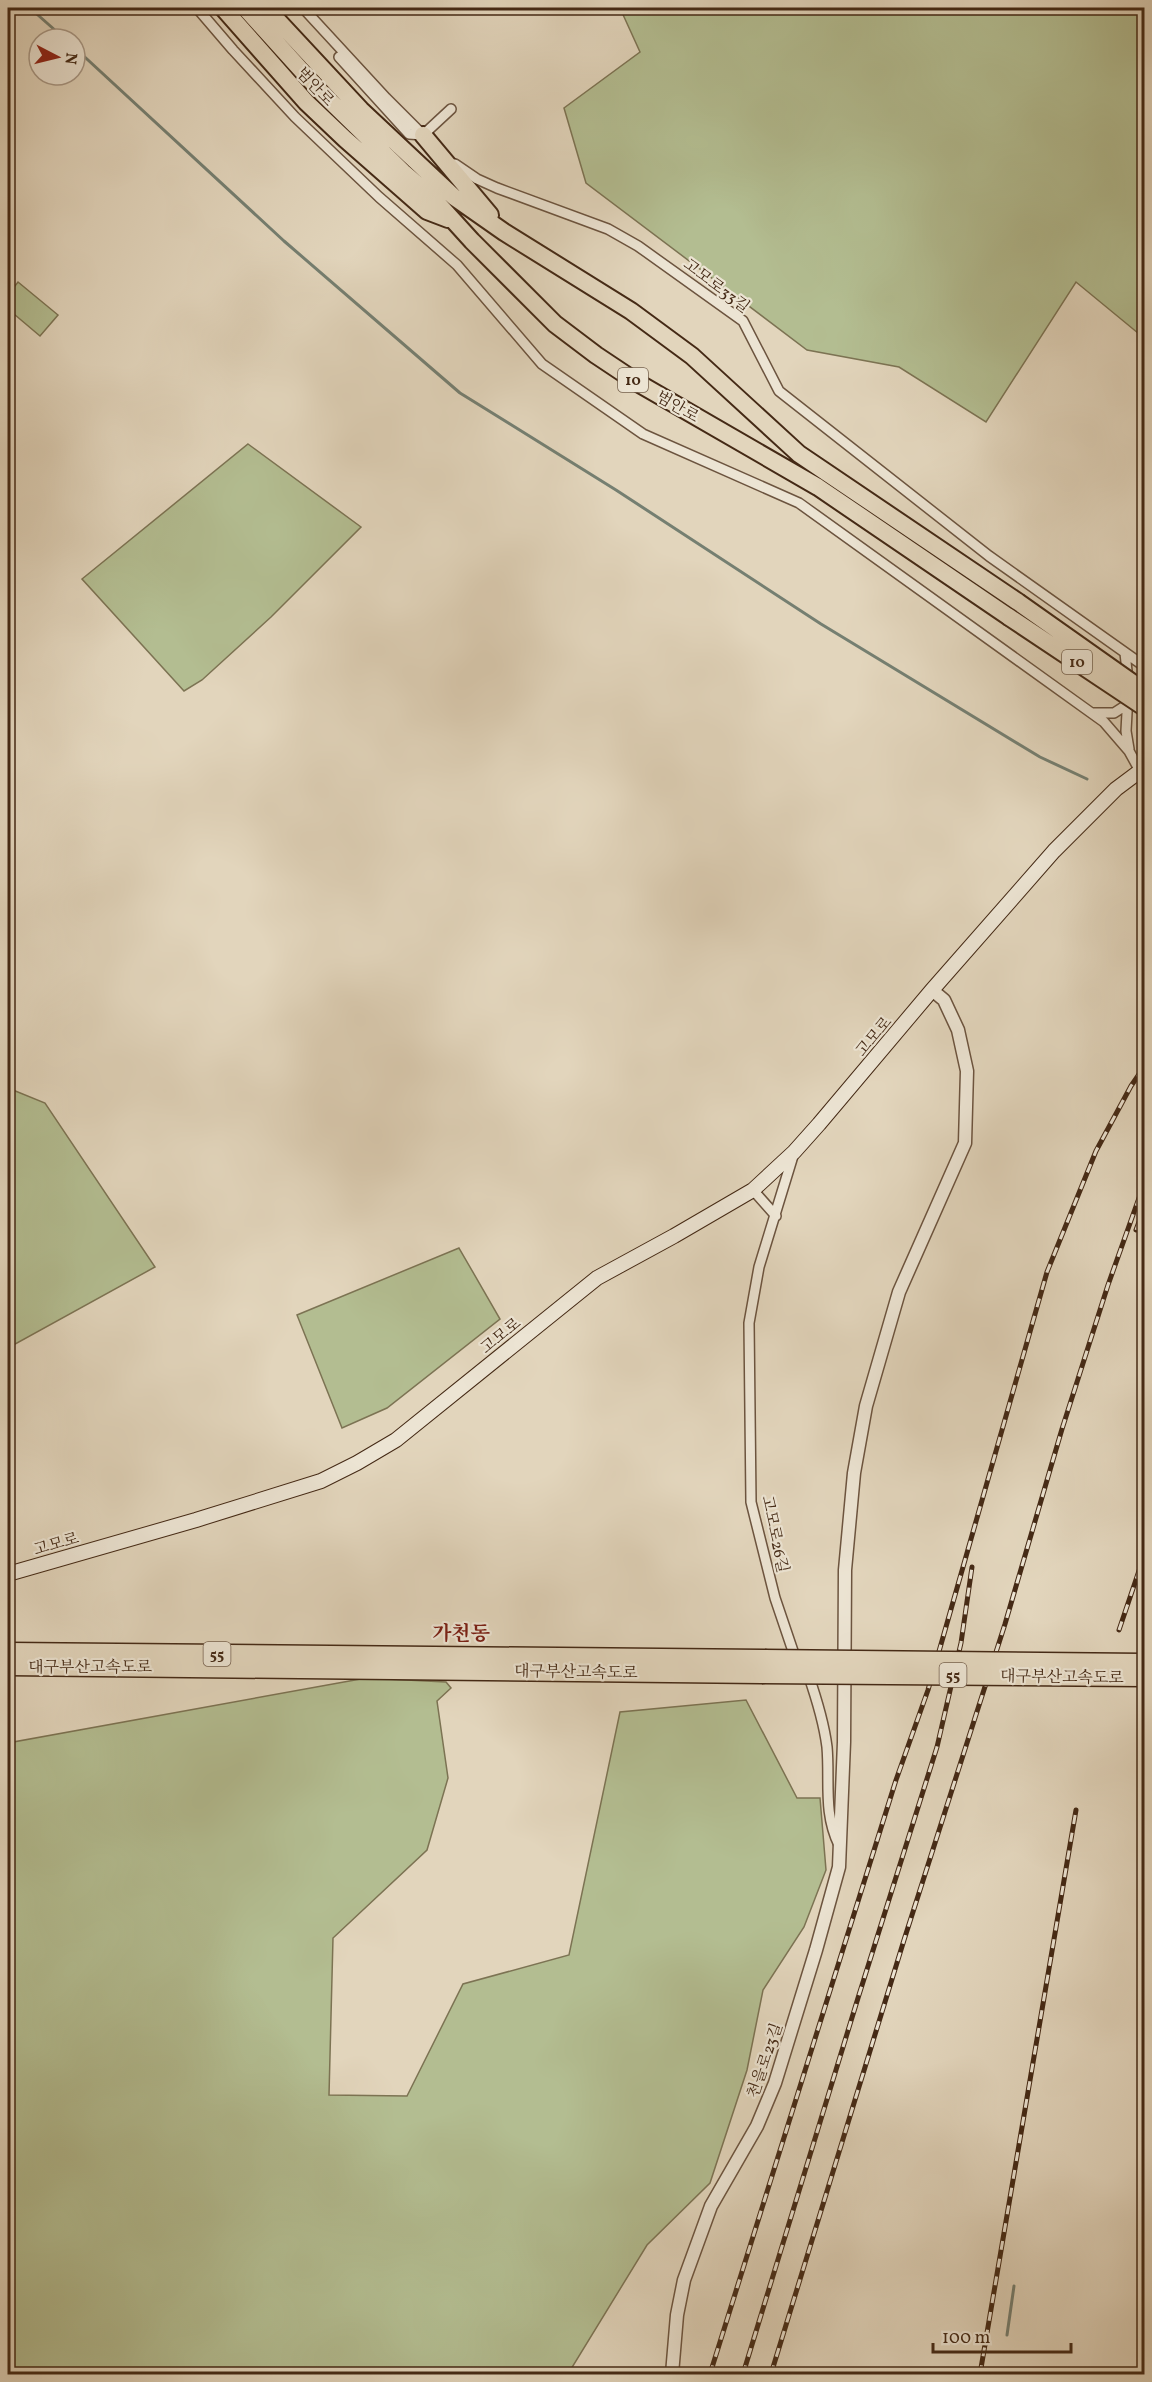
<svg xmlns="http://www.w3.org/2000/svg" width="1152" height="2382" font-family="Vollkorn,'Noto Serif KR',serif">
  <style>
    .green { fill: #b3bd91; stroke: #7c7353; stroke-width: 1.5 }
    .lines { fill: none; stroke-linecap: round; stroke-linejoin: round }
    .stream { stroke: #757f71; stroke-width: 3 }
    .minor-casing { stroke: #6c543f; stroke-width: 12 }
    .tertiary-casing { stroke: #6c543f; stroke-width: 15 }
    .secondary-casing { stroke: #442915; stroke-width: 16 }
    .trunk-casing { stroke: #442915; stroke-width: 20 }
    .motorway-casing { stroke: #442915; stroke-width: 21 }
    .minor { stroke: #ece4d3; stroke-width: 9 }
    .tertiary { stroke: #ece4d3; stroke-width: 12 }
    .secondary { stroke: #ece4d3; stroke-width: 14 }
    .trunk { stroke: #e2d5bc; stroke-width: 16 }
    .motorway { stroke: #e2d5bc; stroke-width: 18 }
    .rail-casing { stroke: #442915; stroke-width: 5 }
    .rail { stroke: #ece4d3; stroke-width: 3; stroke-dasharray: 9; stroke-linecap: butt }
    .trunk-bridge-casing { stroke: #442915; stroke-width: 20; stroke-linecap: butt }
    .motorway-bridge-casing { stroke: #442915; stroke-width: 21; stroke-linecap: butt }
    .trunk-bridge { stroke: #e2d5bc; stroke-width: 16 }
    .motorway-bridge { stroke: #e2d5bc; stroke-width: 18 }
    .labels { text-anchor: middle; stroke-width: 4.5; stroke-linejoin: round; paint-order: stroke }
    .shield { fill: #ece4d3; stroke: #76614e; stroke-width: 1.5 }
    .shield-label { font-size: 15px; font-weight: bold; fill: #442915 }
    .street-label { font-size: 16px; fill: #442915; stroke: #ece4d3 }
    .quarter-label { font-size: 20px; font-weight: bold; fill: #7a1f14; stroke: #ece4d3 }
  </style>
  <rect width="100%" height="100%" fill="#e2d5bc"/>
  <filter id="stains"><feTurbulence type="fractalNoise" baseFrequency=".00333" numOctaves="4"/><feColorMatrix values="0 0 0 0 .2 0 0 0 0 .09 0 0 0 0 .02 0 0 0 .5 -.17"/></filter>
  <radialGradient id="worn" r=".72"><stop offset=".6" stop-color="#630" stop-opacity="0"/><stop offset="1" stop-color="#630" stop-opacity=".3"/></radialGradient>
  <path class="green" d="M 620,8 L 1144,8 L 1144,338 L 1076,282 L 986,422 L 899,367 L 807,350 L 586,183 L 564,108 L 640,52 Z
    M 18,282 L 58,315 L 40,336 L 8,309 L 8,295 Z
    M 248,444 L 361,527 L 271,617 L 202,680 L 184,691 L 82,579 Z
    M 8,1088 L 45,1103 L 155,1267 L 8,1348 Z
    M 459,1248 L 500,1319 L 387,1408 L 342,1428 L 297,1315 Z
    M 366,1678 L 446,1682 L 451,1688 L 437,1701 L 448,1778 L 427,1850 L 333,1938 L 329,2095 L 407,2096 L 463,1984 L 569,1955 L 620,1712 L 746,1700 L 797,1798 L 820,1798 L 826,1870 L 804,1927 L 763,1990 L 747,2070 L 710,2183 L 647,2245 L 568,2374 L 8,2374 L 8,1743 Z"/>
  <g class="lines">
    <path class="stream" d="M 30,8 L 65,39
      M 75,48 L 284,241 L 460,393 L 616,490 L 821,624 L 1040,757 L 1087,779
      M 1007,2335 L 1014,2286"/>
    <defs>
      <path id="minor" d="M 197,8 L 233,50 L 295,117 L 379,197 L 457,265 L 542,364 L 643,434 L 799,503 L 1104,722 L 1129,751 L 1140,771
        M 303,8 L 386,98 L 425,137
        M 339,57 L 409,134 L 423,135 L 451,109
        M 455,164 L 477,179 L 497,188 L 608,229 L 638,246 L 743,321 L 779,391 L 989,556 L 1144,666
        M 1125,653 L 1128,680
        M 1128,694 L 1126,731 L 1129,749
        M 1094,713 L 1114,713 L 1128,704
        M 793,1156 L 759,1267 L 749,1323 L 751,1502 L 775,1598 L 796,1660
        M 753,1190 L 776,1216
        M 808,1674 C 816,1697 824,1723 827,1747 C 830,1781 823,1813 839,1845"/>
      <path id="tertiary" d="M 672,2374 L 677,2315 L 684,2280 L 711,2206 L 757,2126 L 775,2083 L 816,1950 L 839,1867 L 844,1742 L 845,1570 L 854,1473 L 866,1406 L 899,1292 L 965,1143 L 967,1071 L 958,1030 L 944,1000 L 932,990"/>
      <path id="secondary" d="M 8,1574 L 196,1520 L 321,1481 L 357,1463 L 396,1440 L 597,1278 L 674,1236 L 753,1190 L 794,1152 L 819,1124 L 932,990 L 1054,851 L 1116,789 L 1144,768"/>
      <path id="trunk" d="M 223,8 L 306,102 L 345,139 L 427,211 L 448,219
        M 245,8 L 322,93 L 403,172 L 433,198 L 472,241 L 555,324 L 596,355 L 638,383 L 818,487 L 1009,617
        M 266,8 L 361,110 L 454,197 L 504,232 L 631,311 L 692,356 L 799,454 L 1018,602
        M 423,135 L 490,215"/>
      <path id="motorway" d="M 8,1652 L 765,1659
        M 8,1666 L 762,1674"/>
    </defs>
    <use href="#minor" class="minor-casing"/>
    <use href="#tertiary" class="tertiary-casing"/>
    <use href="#secondary" class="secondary-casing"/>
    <use href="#trunk" class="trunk-casing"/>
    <use href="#motorway" class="motorway-casing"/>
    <use href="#minor" class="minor"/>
    <use href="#tertiary" class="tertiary"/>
    <use href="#secondary" class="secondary"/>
    <use href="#trunk" class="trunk"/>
    <use href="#motorway" class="motorway"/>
    <defs>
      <path id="rail" d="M 1136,1230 L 1144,1209
        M 1119,1630 L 1144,1556
        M 710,2374 L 896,1780 L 928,1690 L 1047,1272 L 1096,1151 L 1131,1086 L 1144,1067
        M 743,2374 L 858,1998 L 937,1747 L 961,1643 L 972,1567
        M 771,2374 L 904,1940 L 1005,1624 L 1062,1429 L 1108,1285 L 1144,1184
        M 980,2374 L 1076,1810"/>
    </defs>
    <use href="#rail" class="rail-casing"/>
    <use href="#rail" class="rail"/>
    <defs>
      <path id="trunk-bridge" d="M 1018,602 L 1144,691
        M 1009,617 L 1144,707"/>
      <path id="motorway-bridge" d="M 765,1659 L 1144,1663
        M 762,1674 L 1144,1677"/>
    </defs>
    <use href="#trunk-bridge" class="trunk-bridge-casing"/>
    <use href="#motorway-bridge" class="motorway-bridge-casing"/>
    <use href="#trunk-bridge" class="trunk-bridge"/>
    <use href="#motorway-bridge" class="motorway-bridge"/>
  </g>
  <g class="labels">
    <g class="shield">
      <rect x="618" y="368" width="30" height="24" rx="4.5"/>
      <rect x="1062" y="650" width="30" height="24" rx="4.5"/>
      <rect x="203.5" y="1642" width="27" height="24" rx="4.5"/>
      <rect x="939.5" y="1663" width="27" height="24" rx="4.5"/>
    </g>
    <g class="shield-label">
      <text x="633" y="385">10</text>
      <text x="1077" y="667">10</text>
      <text x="217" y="1659">55</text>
      <text x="953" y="1680">55</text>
    </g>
    <g class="street-label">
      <text transform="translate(316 86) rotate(47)" y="6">범안로</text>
      <text transform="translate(717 285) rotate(37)" y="6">고모로33길</text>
      <text transform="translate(678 406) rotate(30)" y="6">범안로</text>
      <text transform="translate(873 1036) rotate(-50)" y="6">고모로</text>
      <text transform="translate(500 1335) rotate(-39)" y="6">고모로</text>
      <text transform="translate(776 1534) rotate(78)" y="6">고모로26길</text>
      <text transform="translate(56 1543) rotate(-16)" y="6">고모로</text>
      <text x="90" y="1672">대구부산고속도로</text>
      <text transform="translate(576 1671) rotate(1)" y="6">대구부산고속도로</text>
      <text transform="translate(1062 1676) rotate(1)" y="6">대구부산고속도로</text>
      <text transform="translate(764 2060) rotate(-71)" y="6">천을로23길</text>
    </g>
    <g class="quarter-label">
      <text x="461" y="1640">가천동</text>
    </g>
  </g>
  <rect width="1152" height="2382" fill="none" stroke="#e2d5bc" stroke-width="30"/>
  <rect x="9" y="9" width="1134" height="2364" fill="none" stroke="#442915" stroke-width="3"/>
  <rect x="15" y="15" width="1122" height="2352" fill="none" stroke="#442915" stroke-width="1.5"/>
  <g transform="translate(57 57) rotate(97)"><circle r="28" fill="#ece4d3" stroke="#a99987" stroke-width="1.5"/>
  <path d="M0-4.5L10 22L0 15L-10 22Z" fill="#8f2418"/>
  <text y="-9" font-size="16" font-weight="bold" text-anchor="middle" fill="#442915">N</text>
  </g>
  <path d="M933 2343v9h138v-9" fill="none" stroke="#442915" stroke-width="3"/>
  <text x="942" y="2343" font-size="18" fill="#442915" stroke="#ece4d3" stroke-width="4.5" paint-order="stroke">100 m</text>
  <rect width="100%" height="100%" filter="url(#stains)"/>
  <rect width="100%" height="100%" fill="url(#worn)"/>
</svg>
